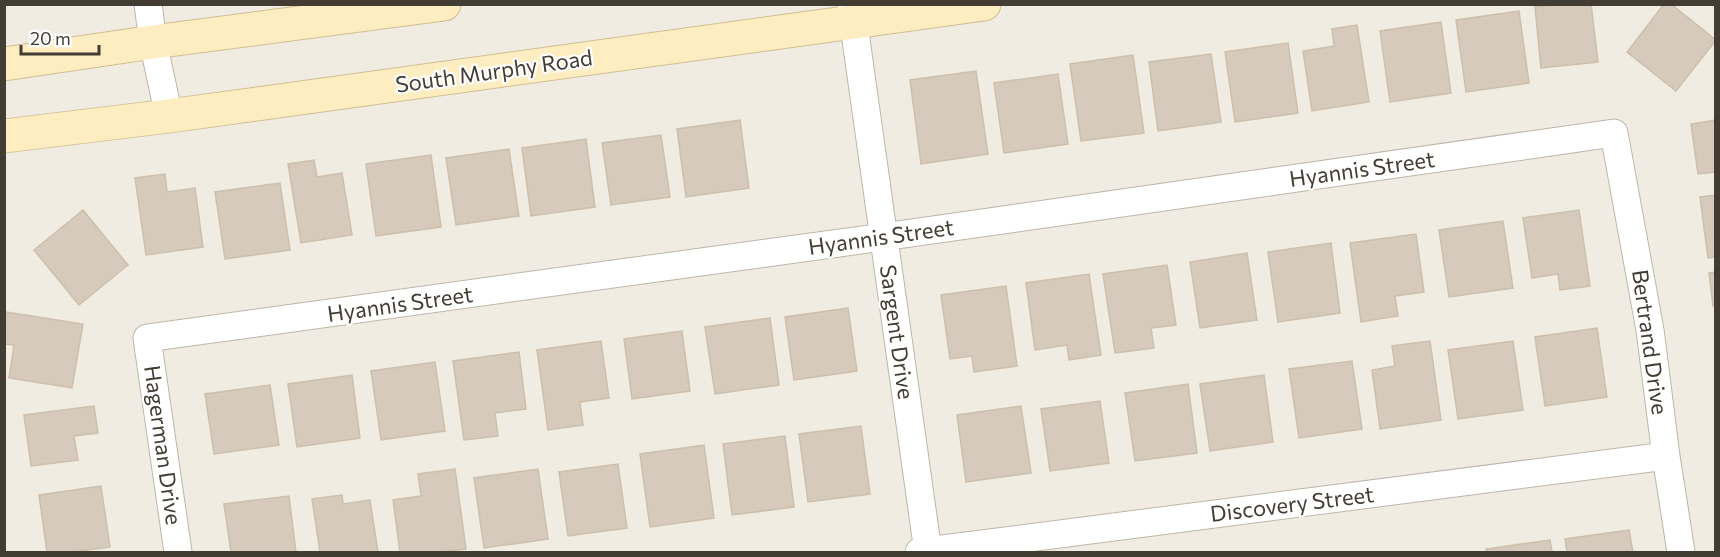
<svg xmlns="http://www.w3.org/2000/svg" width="1720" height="557" font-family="Commissioner,sans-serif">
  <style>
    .building { fill: #d5cabb; stroke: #cdbfac; stroke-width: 1.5 }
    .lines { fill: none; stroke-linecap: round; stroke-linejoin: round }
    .street-casing { stroke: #bfb6a8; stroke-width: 29 }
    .secondary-casing { stroke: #d1be93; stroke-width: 35 }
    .street { stroke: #fff; stroke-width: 27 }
    .secondary { stroke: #fdedc0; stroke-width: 33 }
    .labels { text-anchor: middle; stroke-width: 4.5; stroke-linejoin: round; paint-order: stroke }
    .street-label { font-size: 22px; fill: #423c33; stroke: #fff }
  </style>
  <rect width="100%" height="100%" fill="#f1ece2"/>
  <path class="building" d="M 1557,4 L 1591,4 L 1598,62 L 1541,68 L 1535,7 Z
    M 1664,4 L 1671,4 L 1716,40 L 1676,91 L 1627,52 Z
    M 1519,11 L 1529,83 L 1466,92 L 1456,20 Z
    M 1441,22 L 1451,93 L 1390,102 L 1380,31 Z
    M 1357,25 L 1369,102 L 1312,111 L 1303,51 L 1334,46 L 1332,29 Z
    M 1288,43 L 1298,113 L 1235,122 L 1225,52 Z
    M 1211,54 L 1221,122 L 1158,131 L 1149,62 Z
    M 1133,55 L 1144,133 L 1081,141 L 1070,64 Z
    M 976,71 L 988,154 L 921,164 L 910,80 Z
    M 1058,74 L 1068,144 L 1004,153 L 994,83 Z
    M 740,120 L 749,188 L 686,197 L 677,129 Z
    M 1716,120 L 1716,172 L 1698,174 L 1691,124 Z
    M 661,135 L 670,197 L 611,205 L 602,143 Z
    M 586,139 L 595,207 L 531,216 L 522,148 Z
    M 509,149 L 519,216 L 456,225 L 446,158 Z
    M 431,155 L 441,227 L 376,236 L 366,164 Z
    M 314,160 L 317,177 L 342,173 L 352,235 L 301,243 L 288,164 Z
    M 165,174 L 167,192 L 195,188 L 203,247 L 146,255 L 135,178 Z
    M 280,183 L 290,250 L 225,259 L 215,192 Z
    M 1716,195 L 1716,257 L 1708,258 L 1700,197 Z
    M 83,210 L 128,265 L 79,305 L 34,250 Z
    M 1579,210 L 1590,286 L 1560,290 L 1558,274 L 1532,278 L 1523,218 Z
    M 1503,221 L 1513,288 L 1449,297 L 1439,230 Z
    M 1416,234 L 1424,292 L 1395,296 L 1398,316 L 1361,322 L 1350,243 Z
    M 1331,243 L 1340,313 L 1278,322 L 1268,252 Z
    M 1247,253 L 1257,320 L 1200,328 L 1190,262 Z
    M 1167,265 L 1176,325 L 1151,328 L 1154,348 L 1115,353 L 1103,274 Z
    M 1716,272 L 1716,306 L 1713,306 L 1709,273 Z
    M 1089,274 L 1101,355 L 1069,360 L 1067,345 L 1035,350 L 1026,283 Z
    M 1006,286 L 1017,366 L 974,372 L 972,356 L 950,359 L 941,295 Z
    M 848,308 L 857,371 L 794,380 L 785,317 Z
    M 6,312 L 83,324 L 72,388 L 9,378 L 14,345 L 4,344 Z
    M 770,318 L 779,385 L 715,394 L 705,327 Z
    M 1597,328 L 1607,397 L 1545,406 L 1535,337 Z
    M 682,331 L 690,391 L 632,399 L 624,339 Z
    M 601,341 L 609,398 L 580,402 L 583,425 L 548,430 L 537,350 Z
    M 1430,341 L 1441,420 L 1380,429 L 1372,370 L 1395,366 L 1392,346 Z
    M 1513,341 L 1523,410 L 1458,419 L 1448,350 Z
    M 519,352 L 526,409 L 495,413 L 498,436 L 464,440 L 453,361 Z
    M 1352,361 L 1362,429 L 1299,438 L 1289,369 Z
    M 435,362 L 445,431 L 381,440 L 371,371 Z
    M 352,375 L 360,438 L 297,447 L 288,384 Z
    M 1264,375 L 1273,442 L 1210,451 L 1200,384 Z
    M 1188,384 L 1197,453 L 1135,461 L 1125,393 Z
    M 270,385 L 279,445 L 214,454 L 205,394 Z
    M 1100,401 L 1109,463 L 1050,471 L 1041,409 Z
    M 94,406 L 98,433 L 74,436 L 78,460 L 31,466 L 24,415 Z
    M 1021,406 L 1031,473 L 966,482 L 957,415 Z
    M 861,426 L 870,494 L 808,502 L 799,434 Z
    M 785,436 L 794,507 L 732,515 L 723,444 Z
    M 704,445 L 714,518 L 650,527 L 640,454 Z
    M 618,464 L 627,528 L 568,536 L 559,472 Z
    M 455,469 L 466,549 L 439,552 L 400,552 L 393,500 L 421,496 L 418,474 Z
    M 538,469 L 548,539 L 484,548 L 474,478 Z
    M 101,486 L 110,547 L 71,552 L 47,552 L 39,495 Z
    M 342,495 L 343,504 L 370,500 L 378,552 L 320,552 L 312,499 Z
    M 289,496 L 296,552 L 231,552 L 224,504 Z
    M 1629,530 L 1633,552 L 1567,552 L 1565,539 Z
    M 1550,540 L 1552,552 L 1487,552 L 1486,549 Z"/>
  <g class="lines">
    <defs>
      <path id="street" d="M 148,4 L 153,42 L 169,116
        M 851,4 L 928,552
        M 178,552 L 147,338 L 883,237 L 1614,133 L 1650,330 L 1666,456 L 1681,552
        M 919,552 L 1666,456"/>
      <path id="secondary" d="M 4,64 L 153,42 L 444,4
        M 4,136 L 169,116 L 984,4"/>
    </defs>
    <use href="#street" class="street-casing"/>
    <use href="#secondary" class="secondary-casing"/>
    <use href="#street" class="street"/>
    <use href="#secondary" class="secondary"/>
  </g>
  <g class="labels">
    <g class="street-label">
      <text transform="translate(494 71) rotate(-8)" y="8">South Murphy Road</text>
      <text transform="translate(1362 169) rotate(-8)" y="8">Hyannis Street</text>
      <text transform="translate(881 237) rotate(-8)" y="8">Hyannis Street</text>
      <text transform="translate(400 304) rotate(-8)" y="8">Hyannis Street</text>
      <text transform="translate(897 332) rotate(82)" y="8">Sargent Drive</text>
      <text transform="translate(1650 342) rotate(82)" y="8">Bertrand Drive</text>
      <text transform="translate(163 445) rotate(82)" y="8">Hagerman Drive</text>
      <text transform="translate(1292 504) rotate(-7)" y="8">Discovery Street</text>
    </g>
  </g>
  <rect width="1720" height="557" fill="none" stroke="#423c33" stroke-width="12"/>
  <path d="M21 45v9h78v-9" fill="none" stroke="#423c33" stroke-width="3"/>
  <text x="30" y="45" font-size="18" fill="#423c33" stroke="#ffffff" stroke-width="4.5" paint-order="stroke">20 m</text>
</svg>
